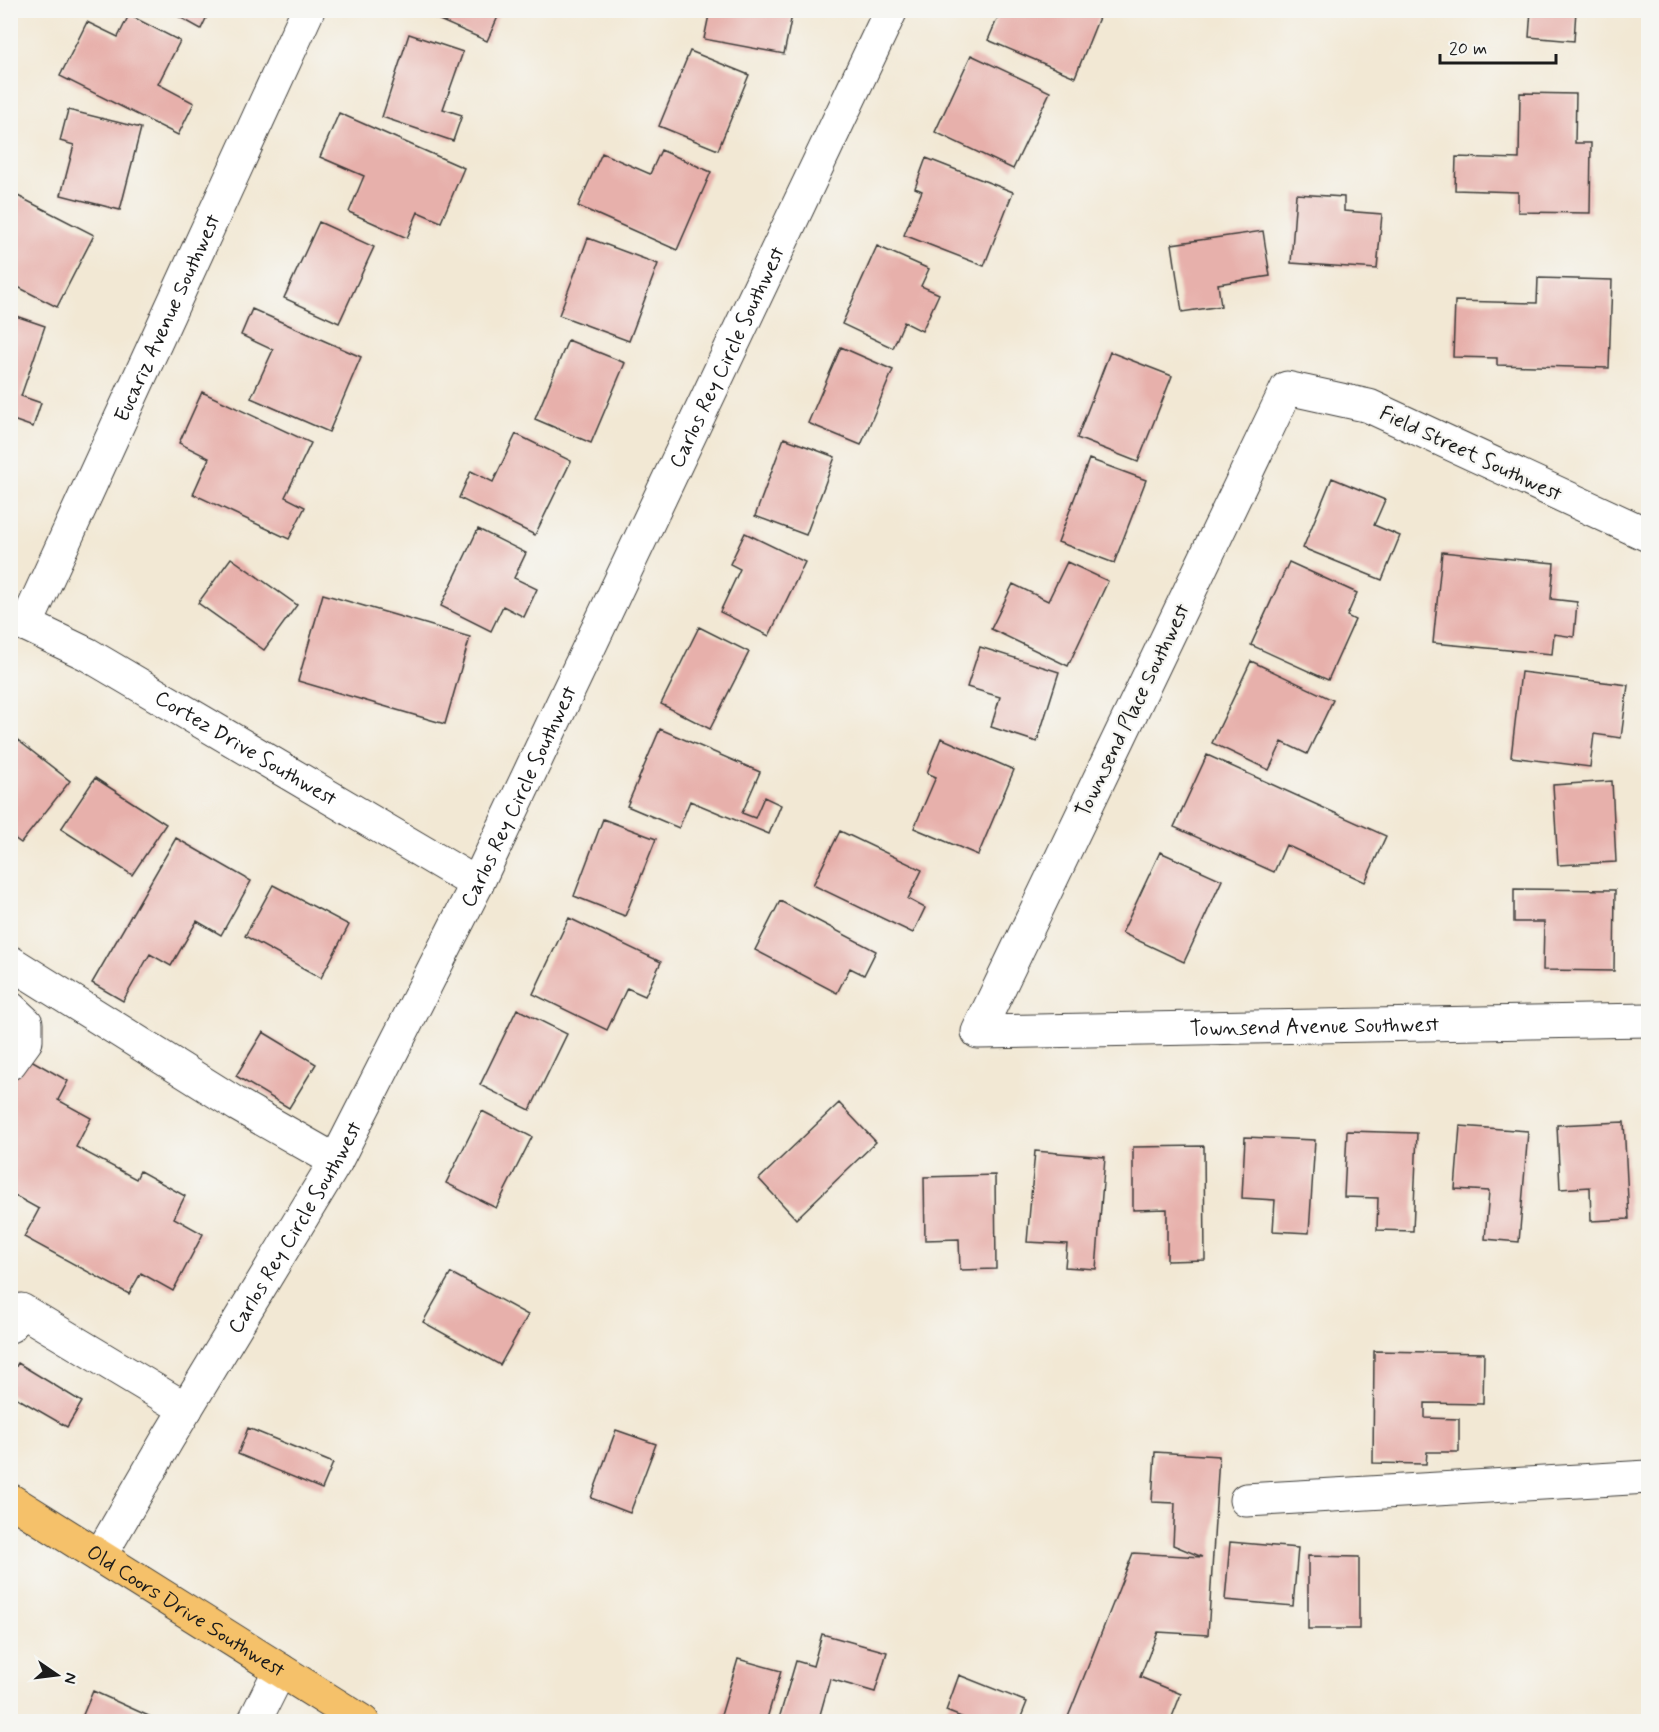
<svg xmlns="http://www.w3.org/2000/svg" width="1659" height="1732" font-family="Mynerve,sans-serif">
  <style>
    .building { fill: #e7b0ab }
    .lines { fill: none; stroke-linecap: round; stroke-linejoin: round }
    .minor-casing { stroke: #3c3b38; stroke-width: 35 }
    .major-casing { stroke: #3c3b38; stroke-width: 35 }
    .minor { stroke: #fff; stroke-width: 33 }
    .major { stroke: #f5c16b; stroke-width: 33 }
    .labels { text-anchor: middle; stroke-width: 4.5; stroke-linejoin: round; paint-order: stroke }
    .street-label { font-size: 21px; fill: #1c1c1c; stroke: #f6f6f2 }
  </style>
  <rect width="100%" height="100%" fill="#f6f6f2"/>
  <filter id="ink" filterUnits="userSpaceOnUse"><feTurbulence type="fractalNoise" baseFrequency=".0167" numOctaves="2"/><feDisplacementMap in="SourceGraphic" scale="12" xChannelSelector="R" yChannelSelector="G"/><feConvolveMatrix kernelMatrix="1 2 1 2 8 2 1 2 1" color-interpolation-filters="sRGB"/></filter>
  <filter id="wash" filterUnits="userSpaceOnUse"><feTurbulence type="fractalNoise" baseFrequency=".008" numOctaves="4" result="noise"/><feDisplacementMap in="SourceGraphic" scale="24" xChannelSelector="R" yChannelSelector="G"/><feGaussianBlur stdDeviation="1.35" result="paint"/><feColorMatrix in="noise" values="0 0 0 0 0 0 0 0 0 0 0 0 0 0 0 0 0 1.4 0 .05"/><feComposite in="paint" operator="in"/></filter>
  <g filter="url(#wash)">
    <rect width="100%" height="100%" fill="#f2e8d4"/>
    <g id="blocks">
      <path class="building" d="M 167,10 L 210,10 L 201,29 Z
        M 433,10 L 501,10 L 487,41 L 430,16 Z
        M 710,10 L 793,10 L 784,54 L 704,39 Z
        M 1001,10 L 1102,10 L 1075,77 L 988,40 Z
        M 1531,10 L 1576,10 L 1574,41 L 1529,37 Z
        M 129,15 L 180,41 L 158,84 L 194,103 L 178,135 L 60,76 L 87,22 L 118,37 Z
        M 409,34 L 463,52 L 443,109 L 462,115 L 453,141 L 382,117 Z
        M 690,51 L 749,75 L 718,150 L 659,126 Z
        M 971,55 L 1050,92 L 1013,169 L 935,132 Z
        M 1520,93 L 1576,94 L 1575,143 L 1591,143 L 1590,213 L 1518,212 L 1518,192 L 1455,190 L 1456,157 L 1519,159 Z
        M 68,110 L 141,128 L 120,210 L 61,195 L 74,145 L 60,141 Z
        M 339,113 L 464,168 L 441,222 L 418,212 L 407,238 L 349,212 L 364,176 L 320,157 Z
        M 661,150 L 711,172 L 677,250 L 578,206 L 602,153 L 650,174 Z
        M 926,158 L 1013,192 L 984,266 L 904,235 L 922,191 L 915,188 Z
        M 10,192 L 94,235 L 57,307 L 10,283 Z
        M 1296,194 L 1344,197 L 1344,211 L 1382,214 L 1377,269 L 1291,263 Z
        M 319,222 L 374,247 L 339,323 L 284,298 Z
        M 1263,231 L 1270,276 L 1218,284 L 1221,306 L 1182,312 L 1172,244 Z
        M 588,238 L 658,264 L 629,341 L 559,315 Z
        M 877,246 L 929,269 L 921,286 L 939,294 L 922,331 L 904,322 L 893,348 L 842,324 Z
        M 1538,278 L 1612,280 L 1609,368 L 1497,365 L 1497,358 L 1453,357 L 1455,301 L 1537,303 Z
        M 252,309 L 361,357 L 329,432 L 251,398 L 273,350 L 241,335 Z
        M 10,314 L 45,326 L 21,396 L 41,403 L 33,427 L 10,419 Z
        M 568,340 L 625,363 L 591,443 L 535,419 Z
        M 841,347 L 893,370 L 861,445 L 808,423 Z
        M 1110,352 L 1172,376 L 1138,462 L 1077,438 Z
        M 202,392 L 311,443 L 285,497 L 305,507 L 289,539 L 193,494 L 209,458 L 179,443 Z
        M 516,434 L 571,461 L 535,535 L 459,498 L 471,471 L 493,482 Z
        M 784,438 L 835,457 L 806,535 L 755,516 Z
        M 1089,459 L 1146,480 L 1114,563 L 1058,542 Z
        M 1332,478 L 1385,500 L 1374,525 L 1400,536 L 1382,580 L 1303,548 Z
        M 478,529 L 526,553 L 514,578 L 537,589 L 524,617 L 503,606 L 491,631 L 441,606 Z
        M 745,533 L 805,562 L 769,636 L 720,612 L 740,569 L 730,564 Z
        M 1442,552 L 1554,563 L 1551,599 L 1577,602 L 1574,637 L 1554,634 L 1552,654 L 1433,643 Z
        M 231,558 L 297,605 L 264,650 L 198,603 Z
        M 1067,562 L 1108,581 L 1068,666 L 991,629 L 1013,584 L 1048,601 Z
        M 1289,562 L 1357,593 L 1347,616 L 1355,620 L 1328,680 L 1251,645 Z
        M 323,594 L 470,637 L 445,724 L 298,681 Z
        M 699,627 L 749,652 L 710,729 L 661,704 Z
        M 980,647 L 1059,672 L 1037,742 L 991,727 L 1000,697 L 967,687 Z
        M 1251,661 L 1333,700 L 1307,754 L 1282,742 L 1269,770 L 1212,743 Z
        M 1521,672 L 1628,685 L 1621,738 L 1594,734 L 1590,767 L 1511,757 Z
        M 660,729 L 760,772 L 742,813 L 755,818 L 764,797 L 781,805 L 769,834 L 690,801 L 679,828 L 627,806 Z
        M 10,734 L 70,781 L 21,843 L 10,835 Z
        M 941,738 L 1014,770 L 978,855 L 914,828 L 936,777 L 927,773 Z
        M 1207,755 L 1386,836 L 1365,882 L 1286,845 L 1274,872 L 1174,827 Z
        M 95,778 L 166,824 L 132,875 L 61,829 Z
        M 1612,781 L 1616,862 L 1558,865 L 1553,785 Z
        M 603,819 L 656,839 L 625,916 L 574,896 Z
        M 840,831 L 922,870 L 908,899 L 925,908 L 913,933 L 813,885 Z
        M 176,838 L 251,881 L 221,935 L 197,921 L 171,966 L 150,954 L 123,1001 L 92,983 Z
        M 1160,852 L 1222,880 L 1184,962 L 1122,933 Z
        M 273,885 L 349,925 L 321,978 L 245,936 Z
        M 1514,889 L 1615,890 L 1614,971 L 1543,970 L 1544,922 L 1514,922 Z
        M 780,901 L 876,951 L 864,975 L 850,968 L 837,993 L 755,950 Z
        M 569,918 L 661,962 L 645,996 L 627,988 L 607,1030 L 533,994 Z
        M 517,1009 L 567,1034 L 530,1110 L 480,1085 Z
        M 263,1032 L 316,1064 L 289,1108 L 236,1076 Z
        M 24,1056 L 68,1081 L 58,1100 L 91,1118 L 76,1147 L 136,1179 L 140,1171 L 185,1196 L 174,1218 L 203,1234 L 173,1291 L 141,1273 L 129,1294 L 24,1237 L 39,1209 L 10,1193 L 10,1081 Z
        M 839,1103 L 876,1142 L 796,1219 L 759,1179 Z
        M 482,1111 L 532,1137 L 496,1208 L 446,1183 Z
        M 1624,1122 L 1629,1219 L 1591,1221 L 1590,1187 L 1560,1189 L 1557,1125 Z
        M 1460,1126 L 1528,1131 L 1519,1242 L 1485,1239 L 1489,1191 L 1455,1189 Z
        M 1347,1131 L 1417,1133 L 1413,1231 L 1377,1230 L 1378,1198 L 1344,1197 Z
        M 1245,1137 L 1315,1140 L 1309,1233 L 1273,1231 L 1275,1200 L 1242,1198 Z
        M 1204,1146 L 1205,1260 L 1167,1261 L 1167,1209 L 1133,1210 L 1133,1147 Z
        M 1035,1151 L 1105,1157 L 1096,1269 L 1065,1267 L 1067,1244 L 1027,1242 Z
        M 995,1175 L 996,1269 L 960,1270 L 959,1239 L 925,1240 L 924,1177 Z
        M 451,1273 L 528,1315 L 500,1365 L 423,1322 Z
        M 1374,1351 L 1484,1353 L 1483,1404 L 1425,1403 L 1425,1418 L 1459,1419 L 1459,1452 L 1427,1452 L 1426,1464 L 1373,1463 Z
        M 18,1363 L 82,1402 L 67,1427 L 10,1394 L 10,1376 Z
        M 248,1428 L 333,1463 L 322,1489 L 238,1454 Z
        M 616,1430 L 656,1444 L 630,1513 L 591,1498 Z
        M 1155,1452 L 1219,1456 L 1208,1635 L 1158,1632 L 1140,1677 L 1181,1694 L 1170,1722 L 1066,1722 L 1133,1553 L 1202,1557 L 1173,1545 L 1175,1503 L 1152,1502 Z
        M 1230,1542 L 1298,1548 L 1293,1606 L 1225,1600 Z
        M 1308,1556 L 1359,1557 L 1359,1629 L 1308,1629 Z
        M 822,1634 L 887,1652 L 875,1692 L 830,1679 L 818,1722 L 778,1722 L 796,1661 L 813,1666 Z
        M 738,1659 L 781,1671 L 766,1722 L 719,1722 Z
        M 959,1675 L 1027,1702 L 1019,1722 L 974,1722 L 946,1711 Z
        M 93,1691 L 162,1722 L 80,1722 Z"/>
    </g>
  </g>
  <g filter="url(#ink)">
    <use href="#blocks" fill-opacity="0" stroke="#3c3b38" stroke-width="1.5"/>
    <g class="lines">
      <defs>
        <g id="minor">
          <path id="s1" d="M 1648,535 L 1369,406 L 1287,388 L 978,1032 L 1648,1020"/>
          <path id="s2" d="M 10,617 L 87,654 L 477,884"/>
          <path id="s3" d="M 26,625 L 308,10"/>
          <path d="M 10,962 L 238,1105 L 336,1161"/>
          <path d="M 10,1008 L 26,1023 L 26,1041 L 10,1063"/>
          <path d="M 10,1326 L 21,1310 L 186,1409"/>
          <path d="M 1246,1500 L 1648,1477"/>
          <path id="s4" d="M 100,1556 L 167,1440 L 336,1161 L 477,884 L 891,10"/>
          <path d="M 254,1722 L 280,1670"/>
        </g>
        <g id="major">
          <path id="s5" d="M 10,1500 L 363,1722"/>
        </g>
      </defs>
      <use href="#minor" class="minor-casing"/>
      <use href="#major" class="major-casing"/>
      <use href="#minor" class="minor"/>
      <use href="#major" class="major"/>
    </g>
  </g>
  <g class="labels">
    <g class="street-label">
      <text dy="7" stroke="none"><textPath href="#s3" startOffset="338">Eucariz Avenue Southwest</textPath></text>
      <text dy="7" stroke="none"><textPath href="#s4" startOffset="1354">Carlos Rey Circle Southwest</textPath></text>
      <text transform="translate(1471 453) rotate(25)" y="7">Field Street Southwest</text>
      <text transform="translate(1132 710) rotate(-64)" y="7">Townsend Place Southwest</text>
      <text dy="7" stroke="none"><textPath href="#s2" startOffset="270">Cortez Drive Southwest</textPath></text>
      <text dy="7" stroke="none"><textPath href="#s4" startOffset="868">Carlos Rey Circle Southwest</textPath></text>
      <text dy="7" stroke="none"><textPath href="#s1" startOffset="1442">Townsend Avenue Southwest</textPath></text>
      <text dy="7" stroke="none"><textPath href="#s4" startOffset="382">Carlos Rey Circle Southwest</textPath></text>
      <text dy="7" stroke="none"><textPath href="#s5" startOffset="208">Old Coors Drive Southwest</textPath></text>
    </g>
  </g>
  <rect width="1659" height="1732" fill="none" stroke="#f6f6f2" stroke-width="36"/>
  <g transform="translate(57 1675) rotate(104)" stroke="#f6f6f2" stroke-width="4.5" paint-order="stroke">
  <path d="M0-4.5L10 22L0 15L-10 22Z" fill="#1c1c1c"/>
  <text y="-9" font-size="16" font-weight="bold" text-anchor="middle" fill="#1c1c1c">N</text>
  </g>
  <path d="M1440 54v9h116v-9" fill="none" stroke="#1c1c1c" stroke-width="3"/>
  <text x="1449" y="54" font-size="18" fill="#1c1c1c" stroke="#f6f6f2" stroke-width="4.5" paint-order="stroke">20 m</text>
</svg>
